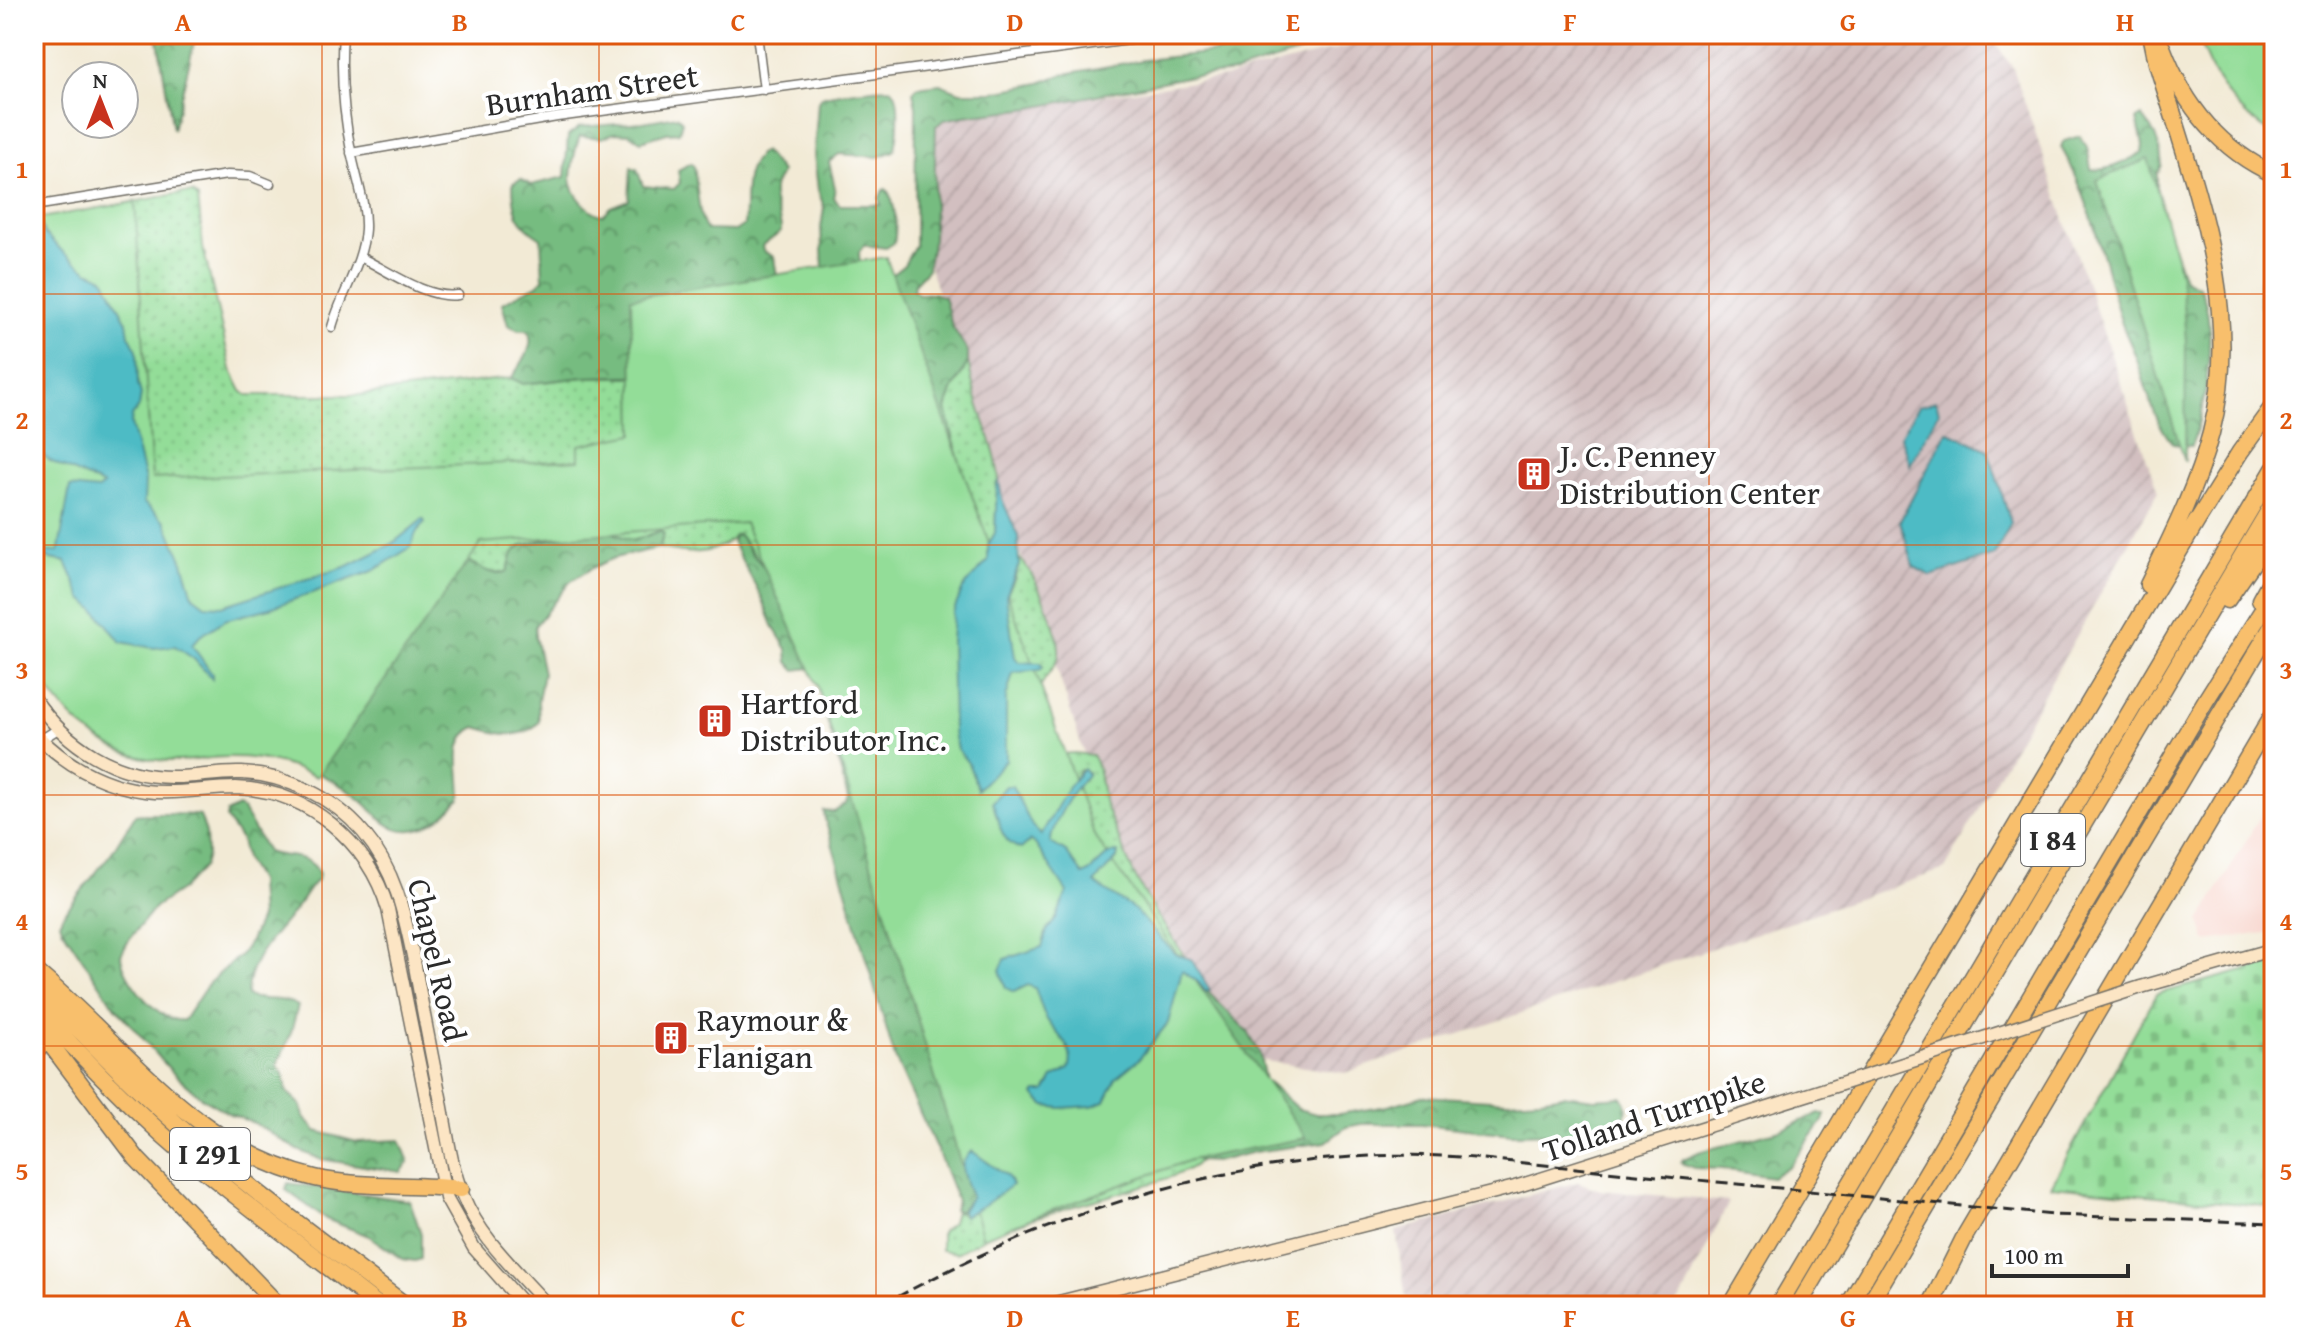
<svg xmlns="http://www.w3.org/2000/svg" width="2308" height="1340" font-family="'Gentium Book Plus',serif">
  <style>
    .built { fill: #f7d1c8 }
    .industrial { fill: url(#industrial-furrows) }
    .grass { fill: url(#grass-dots); stroke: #5f8462; stroke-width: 2 }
    .forest { fill: url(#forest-crowns); stroke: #507456; stroke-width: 2 }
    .cemetery { fill: url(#cemetery-stones); stroke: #5f8462; stroke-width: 2 }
    .park { fill: #93dd98; stroke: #5f8462; stroke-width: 2 }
    .water { fill: #4dbbc5; stroke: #3c7378; stroke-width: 2 }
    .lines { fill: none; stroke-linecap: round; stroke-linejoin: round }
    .street-casing { stroke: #716e66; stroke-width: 11 }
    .secondary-casing { stroke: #716e66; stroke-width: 15 }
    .highway-casing { stroke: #716e66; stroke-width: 19 }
    .street { stroke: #fff; stroke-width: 8 }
    .secondary { stroke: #fce5c4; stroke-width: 12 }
    .highway { stroke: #f8bf6c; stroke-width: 16 }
    .rail { stroke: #2b2b2b; stroke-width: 3; stroke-dasharray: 12 6; stroke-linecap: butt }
    .secondary-bridge-casing { stroke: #716e66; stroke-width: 15; stroke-linecap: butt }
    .secondary-bridge { stroke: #fce5c4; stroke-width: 12 }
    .grid { fill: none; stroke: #df570e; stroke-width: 2; stroke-opacity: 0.55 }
    .labels { text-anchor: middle; stroke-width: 8; stroke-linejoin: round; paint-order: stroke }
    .shield { fill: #fff; stroke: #6b6b6b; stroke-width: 2 }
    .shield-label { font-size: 30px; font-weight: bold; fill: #2b2b2b }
    .street-label { font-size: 32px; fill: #2b2b2b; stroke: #fff }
    .poi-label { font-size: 32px; fill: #2b2b2b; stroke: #fff; text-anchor: start }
    .neatline { fill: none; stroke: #df570e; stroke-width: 3 }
    .grid-label { font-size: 26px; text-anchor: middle; font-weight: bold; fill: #df570e }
  </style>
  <defs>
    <pattern id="industrial-furrows" width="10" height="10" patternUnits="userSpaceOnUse" patternTransform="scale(2)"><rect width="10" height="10" fill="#d2bfc0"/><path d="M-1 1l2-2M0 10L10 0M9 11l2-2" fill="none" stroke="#b4a4a5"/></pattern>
    <pattern id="grass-dots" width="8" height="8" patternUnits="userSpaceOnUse" patternTransform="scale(2)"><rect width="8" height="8" fill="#93dd98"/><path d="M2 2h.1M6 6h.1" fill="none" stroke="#7fbe83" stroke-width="1.8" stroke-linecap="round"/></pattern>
    <pattern id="forest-crowns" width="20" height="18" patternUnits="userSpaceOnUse" patternTransform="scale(2)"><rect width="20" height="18" fill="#76bc80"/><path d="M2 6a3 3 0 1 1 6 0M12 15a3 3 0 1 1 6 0" fill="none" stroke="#619969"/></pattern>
    <pattern id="cemetery-stones" width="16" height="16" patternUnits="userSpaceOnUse" patternTransform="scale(2)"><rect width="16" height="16" fill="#93dd98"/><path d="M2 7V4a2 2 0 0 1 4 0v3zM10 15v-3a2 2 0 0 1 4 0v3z" fill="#7fbe83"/></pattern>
  </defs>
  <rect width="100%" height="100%" fill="#fff"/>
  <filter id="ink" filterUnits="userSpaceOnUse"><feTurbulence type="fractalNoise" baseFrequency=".0125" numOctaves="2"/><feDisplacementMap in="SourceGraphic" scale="16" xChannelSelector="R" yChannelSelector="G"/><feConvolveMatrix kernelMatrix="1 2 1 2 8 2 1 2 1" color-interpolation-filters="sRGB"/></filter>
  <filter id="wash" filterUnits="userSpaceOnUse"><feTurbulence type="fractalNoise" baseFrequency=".006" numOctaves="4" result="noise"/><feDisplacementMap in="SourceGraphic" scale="32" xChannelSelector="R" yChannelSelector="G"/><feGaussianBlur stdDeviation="1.8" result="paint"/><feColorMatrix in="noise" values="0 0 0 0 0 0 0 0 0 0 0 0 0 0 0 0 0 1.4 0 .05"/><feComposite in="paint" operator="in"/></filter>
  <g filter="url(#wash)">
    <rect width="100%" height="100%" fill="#f2ead5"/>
    <path class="built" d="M 2274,792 L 2274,932 L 2206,941 L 2200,921 Z"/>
    <path class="industrial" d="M 1396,34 L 1988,34 L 2013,68 L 2158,492 L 1945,869 L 1345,1073 L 1259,1060 L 1123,877 L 929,265 L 935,121 L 1226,77 Z
      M 1578,1182 L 1600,1190 L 1729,1202 L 1683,1295 L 1674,1306 L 1407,1306 L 1396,1231 Z"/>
    <path class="grass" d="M 182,193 L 193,193 L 198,198 L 203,247 L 231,369 L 242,391 L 247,395 L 360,395 L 511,378 C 528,389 566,377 588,377 C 648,377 710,378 770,369 C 784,367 805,360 818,366 C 826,369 829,378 833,384 C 856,417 862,448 875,485 C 887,515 905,543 915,573 L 922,576 L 945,560 L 952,547 L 960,464 L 946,409 L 952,391 L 968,362 C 971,375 973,387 977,400 C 985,427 997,452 999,481 L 997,483 L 995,533 L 988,545 L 988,562 C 973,574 958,593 953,612 C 948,631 950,733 958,749 C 965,765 972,769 977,788 L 980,788 L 1006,760 L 1006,698 L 1013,673 L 1043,668 L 1042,663 L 1023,663 L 1015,657 L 1006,596 L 1015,578 L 1019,558 C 1034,570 1061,635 1059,654 C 1057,667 1042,679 1038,692 C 1034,703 1042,718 1037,729 C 1032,741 1026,742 1024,757 L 1074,753 L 1092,755 C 1102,770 1100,790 1106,808 C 1116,830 1124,854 1135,876 C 1149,904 1167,930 1184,955 L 1175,954 L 1135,910 L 1094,883 L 1117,858 L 1118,852 C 1103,853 1097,870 1083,875 L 1066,852 L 1051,842 L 1051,834 L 1080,781 L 1088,772 L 1080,770 L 1040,835 C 1028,821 1024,791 1006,785 L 992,801 L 998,827 L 1015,848 L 1022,849 L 1030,841 L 1035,844 L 1067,892 L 1056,919 L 1047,930 L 1042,947 L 1005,959 L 1000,970 L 987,969 L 1007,1039 L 1020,1069 L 1025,1101 L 1044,1136 L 1047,1150 L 1066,1166 L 1102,1172 L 1115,1165 L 1115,1162 L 1099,1141 L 1092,1106 L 1107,1099 L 1116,1078 L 1139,1059 L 1143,1077 L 1191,1155 L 1201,1161 C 1180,1177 1151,1183 1126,1191 C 1067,1209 1010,1220 957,1253 L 941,1250 L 941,1232 L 952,1223 L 955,1211 L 958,1213 L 963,1209 L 962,1214 L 968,1214 L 1012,1185 L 1008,1177 L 1013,1168 L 1006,1133 L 972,1031 L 953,960 L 944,944 L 924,870 L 904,840 L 899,824 L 863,744 L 857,716 L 838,676 L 821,658 L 802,646 L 765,568 L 738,534 C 733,537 729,542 723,545 C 700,557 682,552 659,548 L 664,534 L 662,531 L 633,541 L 613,533 L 610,527 L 594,528 L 523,545 L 513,553 L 507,572 L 488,573 L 463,559 L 447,559 L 426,548 L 411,547 L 412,541 L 425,522 L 421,519 L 392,544 L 348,566 L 222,606 L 205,605 L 195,599 L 165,521 L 144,503 L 145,480 L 131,424 L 132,416 L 139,407 L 141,394 L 138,384 L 137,350 L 116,299 L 104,278 L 97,274 L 105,274 L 106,268 L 95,209 Z"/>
    <path class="forest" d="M 157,34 L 196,34 L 173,130 Z
      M 1310,34 L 1358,34 L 1237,72 L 1186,77 L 1032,108 L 964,116 L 944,120 L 936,126 L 933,239 L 927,270 L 914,284 L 913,289 L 919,294 L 934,293 L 944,297 L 952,326 L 968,352 L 968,362 L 952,391 L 946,409 L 960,464 L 673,375 L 585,377 L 523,384 L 511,378 C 520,366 538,344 527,330 L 519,330 L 508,325 L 502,303 L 537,285 L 543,279 L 541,238 C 517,223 513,211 513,183 L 521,179 L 531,185 L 565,177 L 568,136 L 580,127 L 643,122 L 677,116 L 682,121 L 679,132 L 667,133 L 641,141 L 629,134 L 614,133 L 602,138 L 580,136 C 576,145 571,169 571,179 C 572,194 589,213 603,215 L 611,207 L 629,200 L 631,167 L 637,169 L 643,186 L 674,189 L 680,183 L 678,170 L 691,163 L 694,167 C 697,182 698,220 707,230 L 735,231 L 744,225 C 747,201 740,165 764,151 L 781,172 C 779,180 774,183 773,191 C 771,205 782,217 781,232 L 762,246 L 763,251 L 774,257 L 777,277 L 823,269 L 821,228 L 824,207 L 818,190 L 814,154 L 818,102 C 819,100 820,98 822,97 C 827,94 888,86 892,89 C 902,96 898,140 894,151 L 878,157 L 839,154 L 829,162 L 835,188 L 833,198 L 840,205 L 881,205 L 879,199 L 883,190 L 886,189 C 896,201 897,227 894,243 L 886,248 L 864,245 L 859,252 L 860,270 L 894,273 L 904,265 L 915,245 L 916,106 L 913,92 L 917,87 L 940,84 L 960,92 L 994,92 L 1040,83 L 1064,74 L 1143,60 L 1216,52 Z
      M 2142,116 L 2154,133 L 2160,150 L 2162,165 L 2157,174 L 2157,191 L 2161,211 L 2184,279 L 2199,286 C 2219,323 2206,408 2191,446 L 2173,444 C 2153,420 2147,389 2137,360 C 2133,347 2125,334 2121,321 C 2103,263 2092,200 2061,147 L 2064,141 L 2080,136 L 2087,147 L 2091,169 C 2107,173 2128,160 2142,153 L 2143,145 L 2137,119 Z
      M 2274,252 L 2274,361 L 2271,361 L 2265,358 L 2262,344 L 2269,325 L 2260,303 L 2259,286 L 2267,262 Z
      M 660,531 L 664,534 L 659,548 L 614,558 L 592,568 L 570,582 L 535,626 L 535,636 L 543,673 L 538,701 L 539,722 C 522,741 498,734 476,727 C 447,740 464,776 460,799 C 442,820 413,842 386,823 C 374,814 365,802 353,794 C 339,783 325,776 310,770 L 34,556 L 467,560 C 481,568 490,576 507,572 L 513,553 L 523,545 L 573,535 L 613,533 L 633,541 Z
      M 735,535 L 740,536 L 750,552 L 765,568 L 815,655 L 970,1192 L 970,1198 L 959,1212 L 954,1210 L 957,1201 L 937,1150 L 895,1058 L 825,819 L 824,811 L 834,812 L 846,804 L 848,798 L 818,686 L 811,668 L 795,670 L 788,662 L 787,649 L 774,628 L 762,598 L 732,542 Z
      M 238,807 L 243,810 L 267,852 C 282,859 310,851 319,874 L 318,879 C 309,887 306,895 299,904 C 279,932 246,958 247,996 C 264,1002 282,996 298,1006 L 290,1036 L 277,1065 L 284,1075 L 287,1092 L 301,1105 L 304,1117 L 316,1131 L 357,1142 L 400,1140 L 409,1162 L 401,1172 L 320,1159 L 298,1150 L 254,1123 L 230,1114 L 202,1098 L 172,1072 L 112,1003 L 62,928 L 60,922 L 62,916 L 112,852 L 135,815 C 139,813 195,814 200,816 L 206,833 L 207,855 L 204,866 L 182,889 L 155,907 L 130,938 L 121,955 C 122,978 159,1024 184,1020 L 208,984 L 240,955 L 250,941 L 260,918 L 258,881 L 245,859 L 241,840 L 226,819 L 227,813 Z
      M 1183,971 L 1198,982 L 1248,1032 L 1259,1052 L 1265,1080 L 1298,1109 L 1316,1114 L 1339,1114 L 1388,1106 L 1423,1096 L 1507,1101 L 1541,1099 L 1563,1095 L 1595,1099 L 1621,1097 C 1630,1104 1627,1114 1622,1123 L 1613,1127 L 1603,1140 L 1557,1133 L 1512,1134 L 1422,1124 L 1361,1124 L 1346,1127 L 1326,1142 L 1254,1152 L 1215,1162 L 1198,1161 L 1191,1155 Z
      M 1819,1113 L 1825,1115 L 1823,1121 L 1789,1166 L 1772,1177 L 1722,1169 L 1694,1168 L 1681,1163 L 1683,1159 L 1699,1152 L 1784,1129 Z
      M 288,1183 L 410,1201 L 421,1234 L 421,1259 L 415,1261 L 402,1259 L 369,1236 L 326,1219 L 290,1193 L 286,1189 Z"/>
    <path class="cemetery" d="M 2274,963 L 2274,1207 L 2051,1186 L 2156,994 Z"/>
    <path class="park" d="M 2197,34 L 2274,34 L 2274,135 C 2235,112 2210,77 2197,34 Z
      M 2148,159 L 2176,256 L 2182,290 L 2186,342 L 2185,462 L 2097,180 Z
      M 135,202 L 152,479 L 579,460 L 579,445 L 634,434 L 631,298 L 886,257 L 1095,837 L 1306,1138 L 1190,1160 L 1039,1215 L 983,1238 L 818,687 L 744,523 L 481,543 L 317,777 C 289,764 259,756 227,757 C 211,757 194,761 178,761 C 109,762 69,723 34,669 L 34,219 Z"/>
    <path class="water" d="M 34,218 L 40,220 L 44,233 L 63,252 L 88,271 L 104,278 L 127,322 L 129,335 L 137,350 L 138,384 L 141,394 L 139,407 L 132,416 L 131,424 L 145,480 L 144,503 L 165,521 L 183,562 L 193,596 L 205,605 L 222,606 L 348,566 L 392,544 L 423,519 L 425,522 L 416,533 L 411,547 L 373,571 L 270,608 L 225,620 L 200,636 L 192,645 L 212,674 L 212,679 L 194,659 L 175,646 L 154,648 L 121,642 L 98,613 L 82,598 L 66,562 L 34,556 L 34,551 L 57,552 L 59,549 L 70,487 L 98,490 L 103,485 L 50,461 L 34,448 Z
      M 1936,401 L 1939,412 L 1910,465 L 1901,436 L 1918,406 Z
      M 1947,431 L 1988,450 L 2011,523 L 1995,555 L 1931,576 L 1914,567 L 1900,521 Z
      M 999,481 L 1002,499 L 1018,536 L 1019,565 L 1006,596 L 1015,657 L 1019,662 L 1041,663 L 1043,667 L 1040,670 L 1013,673 L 1006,698 L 1006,760 L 978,789 L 968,763 L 957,749 L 953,731 L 951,641 L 953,613 L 963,588 L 988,561 L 988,545 L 995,533 L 997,483 Z
      M 1083,769 L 1088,774 C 1076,785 1050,826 1051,843 L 1066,852 L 1083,875 C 1097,870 1103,852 1118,852 L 1117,858 L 1094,883 L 1135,910 L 1175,954 L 1191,959 L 1210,990 L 1206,992 L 1198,982 L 1182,971 L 1168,1023 L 1139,1059 L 1116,1078 L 1105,1101 L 1092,1106 L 1061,1108 L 1045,1106 L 1034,1095 L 1036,1092 L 1045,1092 L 1053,1078 L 1069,1069 C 1077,1047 1055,1034 1046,1018 C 1041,1008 1039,998 1035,988 L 1028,985 L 1014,992 L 1006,988 L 1000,970 L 1005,959 L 1042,947 L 1047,930 L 1056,919 L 1067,892 L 1035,844 L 1030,841 L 1021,849 C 998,842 1000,819 992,802 L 1006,786 L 1012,786 L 1032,826 L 1041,835 L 1069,786 Z
      M 972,1151 L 1008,1177 L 1012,1185 L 986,1204 L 964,1216 L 962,1211 L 971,1196 C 965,1178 955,1165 972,1151 Z"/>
  </g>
  <g filter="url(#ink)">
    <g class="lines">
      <defs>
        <path id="street" d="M 757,34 L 764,90
          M 351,153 L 557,117 L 1174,34
          M 34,206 L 227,175 L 250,176 L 270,184
          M 360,257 C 387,270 428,300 458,295
          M 332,327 C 341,294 363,263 365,229 C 366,204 357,180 352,156 C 344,117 340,73 343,34
          M 34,744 L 58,729"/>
        <path id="secondary" d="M 34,698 C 66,746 116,778 175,777 C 197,777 219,772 242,773 C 287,775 334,798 363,832 C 397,872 405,917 415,966 C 423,1011 432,1057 441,1102 C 447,1134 451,1166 463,1196 C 481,1240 518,1272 548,1306
          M 34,732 C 64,764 101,785 145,791 C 176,795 205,788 236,788 C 308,790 368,842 388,909 L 446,1198 L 474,1248 L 525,1306
          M 2141,987 L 2274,949
          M 1043,1306 L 1515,1187 L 1838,1085"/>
        <path id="highway" d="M 2162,47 C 2183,103 2218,149 2274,174
          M 2148,585 C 2172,536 2197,486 2211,433 C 2244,306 2193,183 2157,63 L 2151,34
          M 2227,600 L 2274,532
          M 2260,600 L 2274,575
          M 34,970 C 123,1043 196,1151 315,1178 C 363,1189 412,1183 461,1189
          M 45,993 C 88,1040 132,1085 180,1127 C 251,1191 330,1247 406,1306
          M 34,1004 C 75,1050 118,1094 163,1135 C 232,1196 307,1250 379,1306
          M 34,1022 L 137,1159 L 279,1306
          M 1731,1306 L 2197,521 L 2240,452 L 2274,405
          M 1778,1306 L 2274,469
          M 1798,1306 L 2274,502
          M 1848,1306 L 2206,700 L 2274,592
          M 1868,1306 L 2274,623
          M 1930,1306 L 1966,1234 L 2274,713"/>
      </defs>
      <use href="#street" class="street-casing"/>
      <use href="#secondary" class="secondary-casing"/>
      <use href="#highway" class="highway-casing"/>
      <use href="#street" class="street"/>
      <use href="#secondary" class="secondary"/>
      <use href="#highway" class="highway"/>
      <path class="rail" d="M 881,1306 C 1061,1205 1267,1141 1474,1158 L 2053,1215 L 2274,1223"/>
      <defs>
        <path id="secondary-bridge" d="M 1838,1085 L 2141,987"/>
      </defs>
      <use href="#secondary-bridge" class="secondary-bridge-casing"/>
      <use href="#secondary-bridge" class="secondary-bridge"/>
    </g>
  </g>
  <path class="grid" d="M 322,34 L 322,1306M 599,34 L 599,1306M 876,34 L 876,1306M 1154,34 L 1154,1306M 1432,34 L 1432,1306M 1709,34 L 1709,1306M 1986,34 L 1986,1306M 34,294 L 2274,294M 34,545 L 2274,545M 34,795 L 2274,795M 34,1046 L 2274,1046"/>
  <defs>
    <symbol id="building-square" viewBox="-11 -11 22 22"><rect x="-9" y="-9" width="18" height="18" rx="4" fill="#c8321e" stroke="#fff"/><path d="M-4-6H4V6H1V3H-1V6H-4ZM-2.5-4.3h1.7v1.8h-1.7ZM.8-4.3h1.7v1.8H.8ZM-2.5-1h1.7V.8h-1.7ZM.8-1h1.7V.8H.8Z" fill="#fff"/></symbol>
  </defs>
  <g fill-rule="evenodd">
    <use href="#building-square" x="1514" y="454" width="40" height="40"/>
    <use href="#building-square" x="695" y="701" width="40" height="40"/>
    <use href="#building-square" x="651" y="1018" width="40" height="40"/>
  </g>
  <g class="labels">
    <g class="shield">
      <rect x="2021" y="814" width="64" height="52" rx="6"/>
      <rect x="170" y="1128" width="80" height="52" rx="6"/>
    </g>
    <g class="shield-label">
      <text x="2053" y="850">I 84</text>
      <text x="210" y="1164">I 291</text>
    </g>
    <g class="street-label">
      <text transform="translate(592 90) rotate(-8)" y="11">Burnham Street</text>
      <text transform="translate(437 960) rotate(77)" y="11">Chapel Road</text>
      <text transform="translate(1654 1116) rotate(-18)" y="11">Tolland Turnpike</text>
    </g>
    <g class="poi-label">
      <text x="1560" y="467">J. C. Penney<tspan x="1560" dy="37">Distribution Center</tspan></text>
      <text x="741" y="714">Hartford<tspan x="741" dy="37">Distributor Inc.</tspan></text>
      <text x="697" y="1031">Raymour &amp;<tspan x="697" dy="37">Flanigan</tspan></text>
    </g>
  </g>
  <rect width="2308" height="1340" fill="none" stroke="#fff" stroke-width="88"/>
  <g transform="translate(100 100)"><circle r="38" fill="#ffffff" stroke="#aaaaaa" stroke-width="2"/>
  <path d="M0-6L14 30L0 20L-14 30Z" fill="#c8321e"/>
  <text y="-12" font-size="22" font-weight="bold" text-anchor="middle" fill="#2b2b2b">N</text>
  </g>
  <path d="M1992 1264v12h136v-12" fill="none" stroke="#2b2b2b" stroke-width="4"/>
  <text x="2004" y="1264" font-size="24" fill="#2b2b2b" stroke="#ffffff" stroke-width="6" paint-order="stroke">100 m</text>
  <rect x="44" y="44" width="2220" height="1252" class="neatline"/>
  <g class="grid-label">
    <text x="183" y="31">A</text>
    <text x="460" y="31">B</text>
    <text x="738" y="31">C</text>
    <text x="1015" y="31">D</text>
    <text x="1293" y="31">E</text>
    <text x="1570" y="31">F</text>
    <text x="1848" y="31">G</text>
    <text x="2125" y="31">H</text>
    <text x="22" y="178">1</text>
    <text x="2286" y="178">1</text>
    <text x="22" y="429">2</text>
    <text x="2286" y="429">2</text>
    <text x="22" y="679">3</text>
    <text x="2286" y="679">3</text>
    <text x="22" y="930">4</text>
    <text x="2286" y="930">4</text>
    <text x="22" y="1180">5</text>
    <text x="2286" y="1180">5</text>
    <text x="183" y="1327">A</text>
    <text x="460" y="1327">B</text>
    <text x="738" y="1327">C</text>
    <text x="1015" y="1327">D</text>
    <text x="1293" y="1327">E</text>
    <text x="1570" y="1327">F</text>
    <text x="1848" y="1327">G</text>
    <text x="2125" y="1327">H</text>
  </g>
</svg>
